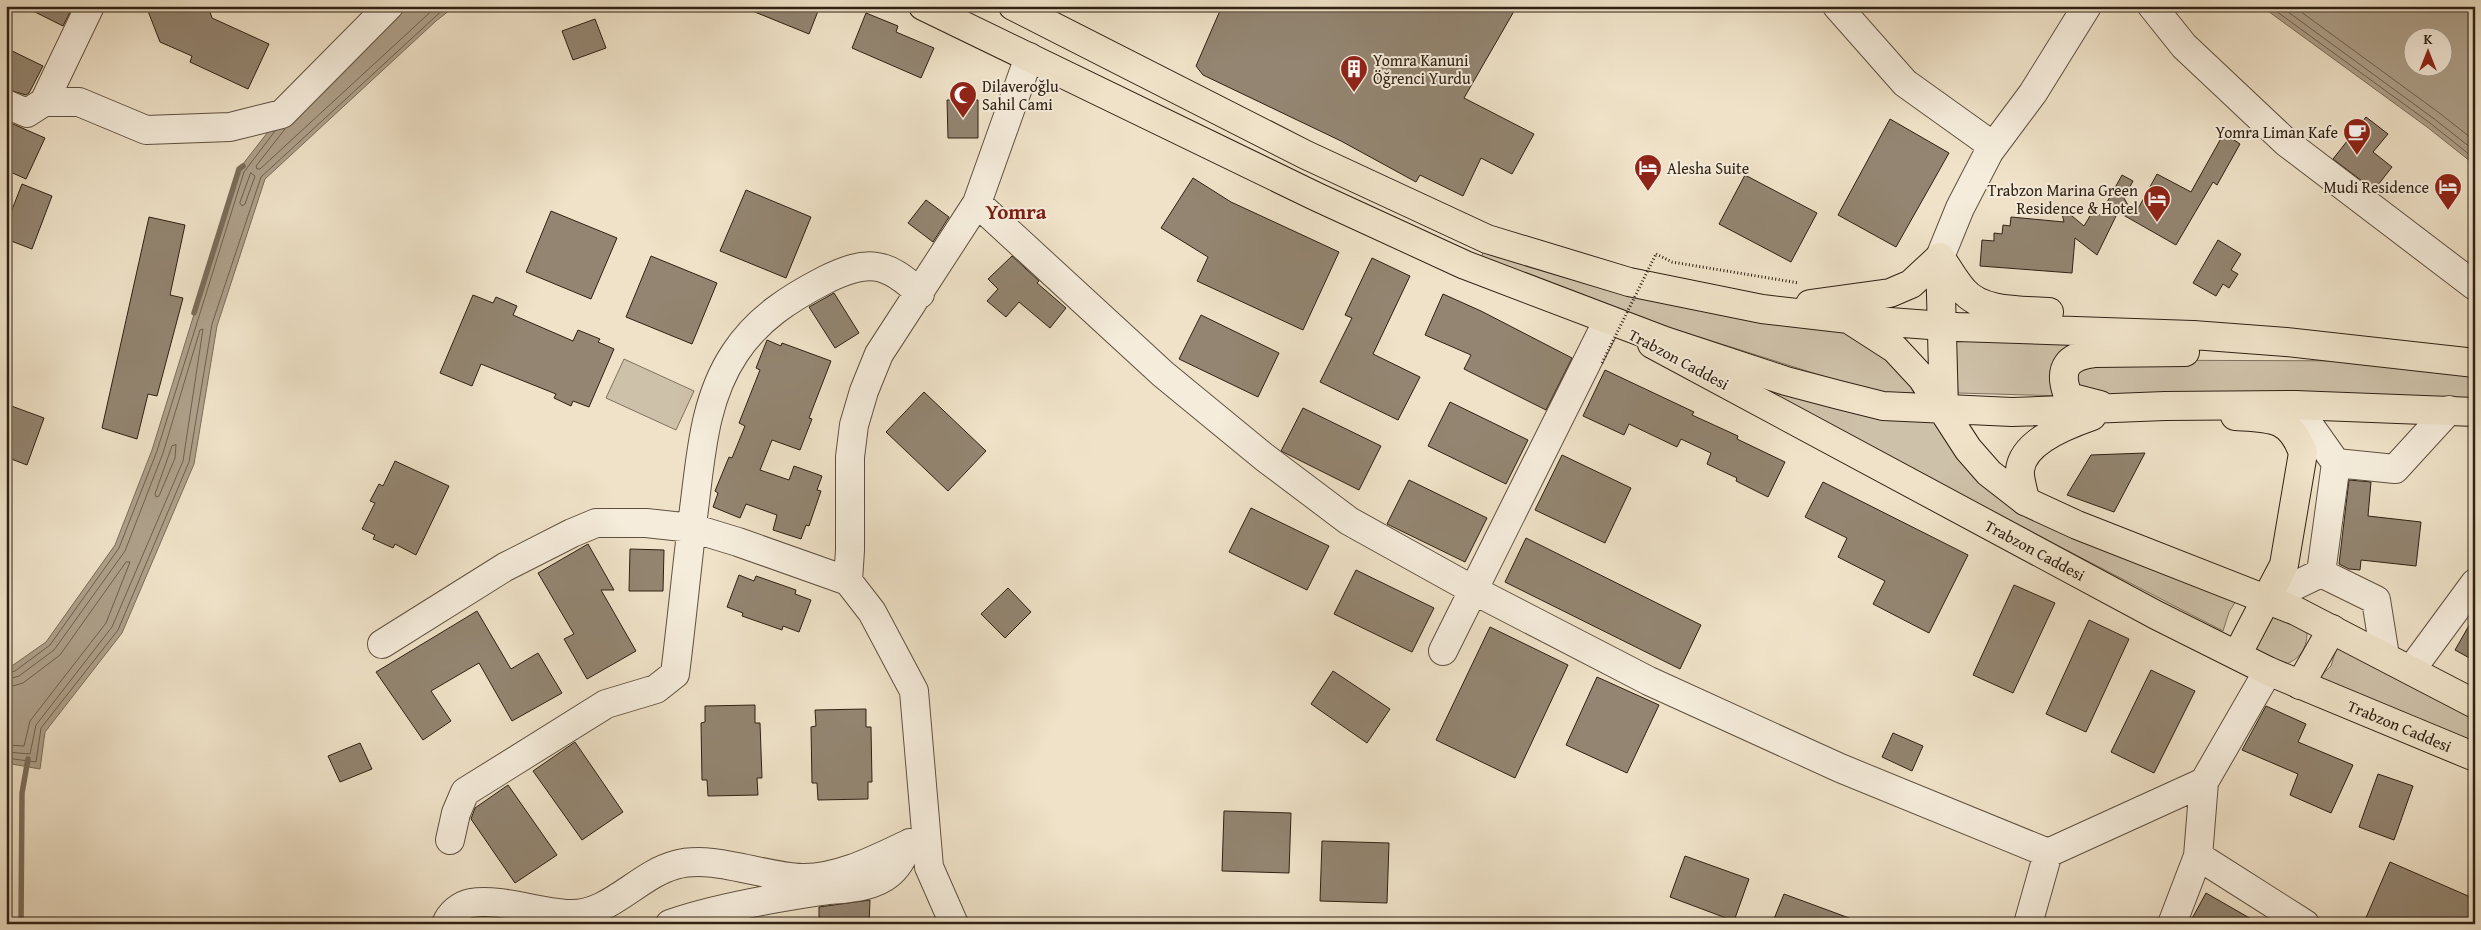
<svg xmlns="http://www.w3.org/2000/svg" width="2481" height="930" font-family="'Gentium Book Plus',serif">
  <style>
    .green { fill: #cec1a9; stroke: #7e715e }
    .water { fill: #aea08a; stroke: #7b6d5a; fill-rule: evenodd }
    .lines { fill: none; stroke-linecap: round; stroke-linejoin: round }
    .shore { stroke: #6e604e; stroke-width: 1 }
    .stream { stroke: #7b6d5a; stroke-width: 5.5 }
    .building { fill: #938571; stroke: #2f2113 }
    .minor-casing { stroke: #5f5140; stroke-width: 30 }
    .major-casing { stroke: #2f2113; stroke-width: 30 }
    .highway-casing { stroke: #2f2113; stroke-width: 30 }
    .path { stroke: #2f2113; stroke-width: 3; stroke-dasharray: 1 2.5; stroke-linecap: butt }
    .minor { stroke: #f5ecdb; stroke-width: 28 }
    .major { stroke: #efe2c8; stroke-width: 28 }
    .highway { stroke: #efe2c8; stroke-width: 28 }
    .path-bridge { stroke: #2f2113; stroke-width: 3; stroke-dasharray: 1 2.5; stroke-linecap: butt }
    .labels { text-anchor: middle; stroke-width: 4; stroke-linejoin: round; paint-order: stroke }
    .poi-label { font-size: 16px; fill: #2f2113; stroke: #f5ecdb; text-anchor: start }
    .street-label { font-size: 16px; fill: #2f2113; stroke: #f5ecdb }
    .district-label { font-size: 21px; font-weight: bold; fill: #7a1f14; stroke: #f5ecdb }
  </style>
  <rect width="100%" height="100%" fill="#efe2c8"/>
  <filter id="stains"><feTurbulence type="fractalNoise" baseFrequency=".004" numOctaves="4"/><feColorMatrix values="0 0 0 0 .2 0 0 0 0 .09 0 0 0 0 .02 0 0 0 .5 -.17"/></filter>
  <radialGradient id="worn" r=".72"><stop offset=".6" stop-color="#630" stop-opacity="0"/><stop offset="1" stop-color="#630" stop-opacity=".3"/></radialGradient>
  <path class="green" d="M 1486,247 L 1842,327 L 1893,363 L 1928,404 L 1870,391 L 1598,305 L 1481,257 Z
    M 1956,338 L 2245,346 L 2095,346 L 2064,396 L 1958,393 Z
    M 624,359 L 694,391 L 676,430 L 606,398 Z
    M 2091,360 L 2382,361 L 2475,375 L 2475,402 L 2093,395 L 2085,393 L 2073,378 Z
    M 1714,368 L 1936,419 L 1980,478 L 2239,596 L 2229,612 L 2223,631 Z
    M 2272,608 L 2307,632 C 2307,651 2298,661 2280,666 L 2254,653 L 2251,625 Z
    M 2338,643 L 2475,713 L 2475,742 L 2317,679 L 2331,666 Z"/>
  <path class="water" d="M 390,6 L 455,6 L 436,21 L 265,179 L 217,326 L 194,464 L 122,633 L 45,732 L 40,769 L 6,763 L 6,670 L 46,642 L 115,545 L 152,450 L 239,169 L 282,114 Z
    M 2261,6 L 2475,6 L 2475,165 L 2427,127 ZM 2414,38 L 2444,38 L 2444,68 L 2414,68 Z"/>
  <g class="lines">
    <path class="shore" d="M 2269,6 L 2430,123 L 2475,159
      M 2280,6 L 2433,118 L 2475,151
      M 2293,6 L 2438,112 L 2475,141
      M 285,129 L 256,166 L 257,169 L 260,169 L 437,6
      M 251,173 L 255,176 L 245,204 L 242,206 L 240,203 Z
      M 176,445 L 175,458 L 159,496 L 156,497 L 155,494 L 172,446 Z
      M 6,674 L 15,671 L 50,645 L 119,548 L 157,451 L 244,172 L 275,131
      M 6,680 L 19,676 L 54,650 L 125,551 L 163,453 L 200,330 L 203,329 L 183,461 L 112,627 L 36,725 L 30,754 L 6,752
      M 6,688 L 23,683 L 60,655 L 126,562 L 130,562 L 106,623 L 30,721 L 24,746 L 6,745
      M 6,758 L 36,762 L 41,728 L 118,630 L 189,462 L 212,324 L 261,177 L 447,6"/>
    <path class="stream" d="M 194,313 L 239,169 L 243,166
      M 21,924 L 22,793 L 28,759"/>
  </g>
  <path class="building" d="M 23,6 L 73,6 L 63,26 Z
    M 146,6 L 208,6 L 212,18 L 269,44 L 248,89 L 190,62 L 192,56 L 160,42 Z
    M 740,6 L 820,6 L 809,34 Z
    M 1222,6 L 1517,6 L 1464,98 L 1534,134 L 1512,174 L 1481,158 L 1463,196 L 1420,175 L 1416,182 L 1341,141 L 1203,75 L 1196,66 Z
    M 866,13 L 898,26 L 896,32 L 934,48 L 921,78 L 852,48 Z
    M 595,19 L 606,48 L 573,60 L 562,31 Z
    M 6,48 L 43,66 L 29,93 L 26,95 L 6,89 Z
    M 947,100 L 978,100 L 978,138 L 948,138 Z
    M 2366,117 L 2388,134 L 2373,152 L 2392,167 L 2374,190 L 2333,159 Z
    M 1890,119 L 1949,153 L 1896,247 L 1838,215 Z
    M 6,121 L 45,138 L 26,179 L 6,170 Z
    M 2224,133 L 2240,144 L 2217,185 L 2213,182 L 2176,245 L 2118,212 L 2097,255 L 2075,238 L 2072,273 L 1980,266 L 1982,240 L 1994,241 L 1994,233 L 2002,234 L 2003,225 L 2010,226 L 2011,217 L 2064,222 L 2060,206 L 2084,226 L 2093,211 L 2100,215 L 2122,175 L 2133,181 L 2124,198 L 2134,216 L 2157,174 L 2191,192 Z
    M 1745,175 L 1817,213 L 1791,262 L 1719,224 Z
    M 1193,178 L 1231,202 L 1339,252 L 1303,330 L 1197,281 L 1208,257 L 1161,228 Z
    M 22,184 L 52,196 L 32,249 L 6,239 L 6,225 Z
    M 746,190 L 811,217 L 786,278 L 720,251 Z
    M 926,200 L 949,217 L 933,242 L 908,223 Z
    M 551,211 L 617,238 L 591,299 L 526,272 Z
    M 149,217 L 185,225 L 170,295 L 183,298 L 157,396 L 148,394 L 137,439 L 102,428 Z
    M 2218,240 L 2241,254 L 2231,270 L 2238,274 L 2229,288 L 2223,284 L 2216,296 L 2193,283 Z
    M 651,256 L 717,283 L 692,344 L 626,317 Z
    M 1012,256 L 1039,281 L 1037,283 L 1066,308 L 1050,328 L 1019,302 L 1006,317 L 987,301 L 998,289 L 988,279 Z
    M 1372,258 L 1410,276 L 1373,354 L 1420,377 L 1398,420 L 1320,382 L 1352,318 L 1345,315 Z
    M 834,293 L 859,333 L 835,348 L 809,307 Z
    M 1443,294 L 1481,311 L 1572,358 L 1546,410 L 1464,369 L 1471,355 L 1425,335 Z
    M 473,295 L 493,303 L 496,297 L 517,306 L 513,315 L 573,341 L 578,330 L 600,339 L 598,342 L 614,349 L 589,407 L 573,401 L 571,406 L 554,398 L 556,394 L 481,364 L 472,386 L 440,373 Z
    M 1201,315 L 1279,353 L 1258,397 L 1179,359 Z
    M 767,340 L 781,346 L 782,343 L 831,361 L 809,418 L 812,419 L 800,450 L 772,440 L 760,470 L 789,480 L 794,466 L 822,476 L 817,490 L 821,491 L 809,526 L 806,525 L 801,539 L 773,530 L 777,515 L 746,504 L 740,518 L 713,507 L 718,493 L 715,491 L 729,457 L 732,458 L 745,426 L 739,423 L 760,370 L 756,368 Z
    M 1605,370 L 1694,412 L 1692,415 L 1738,436 L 1737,439 L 1785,462 L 1768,497 L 1736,481 L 1737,478 L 1707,464 L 1711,453 L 1681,439 L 1677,447 L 1629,424 L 1624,435 L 1583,416 Z
    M 924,392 L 986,451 L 948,491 L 886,432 Z
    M 1450,402 L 1528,440 L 1506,484 L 1428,446 Z
    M 6,404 L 44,418 L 27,465 L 6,457 Z
    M 1303,408 L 1381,446 L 1359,490 L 1281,451 Z
    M 2145,453 L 2114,512 L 2067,495 L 2091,455 Z
    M 1562,455 L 1631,488 L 1605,543 L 1535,510 Z
    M 395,461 L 449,486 L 416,555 L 395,544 L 393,548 L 373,539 L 375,535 L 362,529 L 375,503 L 370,501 L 379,484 L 383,486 Z
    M 1409,480 L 1487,518 L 1465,562 L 1387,524 Z
    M 2349,480 L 2371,482 L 2368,516 L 2421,522 L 2416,566 L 2361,560 L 2360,570 L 2349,569 L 2339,564 Z
    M 1823,482 L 1968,555 L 1929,633 L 1873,604 L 1885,581 L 1838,557 L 1847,538 L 1805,517 Z
    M 1251,508 L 1329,546 L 1307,590 L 1229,552 Z
    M 1526,538 L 1701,625 L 1680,669 L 1505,582 Z
    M 588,544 L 614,590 L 601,590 L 636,651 L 587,679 L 564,639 L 574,634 L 538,573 Z
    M 630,549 L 664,550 L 663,591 L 629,591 Z
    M 1356,570 L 1434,608 L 1412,652 L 1334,614 Z
    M 739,575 L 754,581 L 756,576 L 796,590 L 795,594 L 811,600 L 799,632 L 783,626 L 782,630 L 742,616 L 743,613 L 727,607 Z
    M 2014,585 L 2055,603 L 2013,693 L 1973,675 Z
    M 1008,588 L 1031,612 L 1005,638 L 981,614 Z
    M 477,611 L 511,669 L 538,653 L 562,693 L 512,721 L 479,663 L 431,691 L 451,721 L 423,740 L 376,672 Z
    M 2475,615 L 2475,661 L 2455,650 Z
    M 2089,620 L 2129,639 L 2086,732 L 2046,714 Z
    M 1490,627 L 1568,665 L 1515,778 L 1436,740 Z
    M 2151,670 L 2195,691 L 2154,773 L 2111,752 Z
    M 1333,671 L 1390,709 L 1367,743 L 1311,704 Z
    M 1597,677 L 1659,705 L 1627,773 L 1566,745 Z
    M 755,705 L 755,723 L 760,723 L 762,778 L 757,778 L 758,795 L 708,796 L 707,780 L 702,780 L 701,723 L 705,722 L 705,706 Z
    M 2266,706 L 2306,724 L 2298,742 L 2353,765 L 2331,813 L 2290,795 L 2298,774 L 2242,750 Z
    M 866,709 L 866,727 L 871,727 L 872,782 L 868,782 L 868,799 L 818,800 L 817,783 L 812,783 L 811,727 L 816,726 L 815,710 Z
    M 1893,733 L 1923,746 L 1912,771 L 1882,757 Z
    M 575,742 L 623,812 L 582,840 L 533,771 Z
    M 360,743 L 372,769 L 340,782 L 328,756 Z
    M 2378,774 L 2413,786 L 2394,840 L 2359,827 Z
    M 508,785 L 557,855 L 515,883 L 471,819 L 475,808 Z
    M 1224,811 L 1291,813 L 1289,873 L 1222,871 Z
    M 1322,841 L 1389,843 L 1387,903 L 1320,901 Z
    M 1685,856 L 1749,879 L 1734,921 L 1670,897 Z
    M 2390,862 L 2475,899 L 2475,924 L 2375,924 L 2365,920 Z
    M 2206,893 L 2260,924 L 2189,924 Z
    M 1784,894 L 1860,922 L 1860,924 L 1772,924 Z
    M 870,900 L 869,924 L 819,924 L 819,907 Z"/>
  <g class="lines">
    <defs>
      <path id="minor" d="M 1837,6 L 1905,83 L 1993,146
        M 2152,6 L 2184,46 L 2287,143 L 2475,286
        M 44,102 L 79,102 L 146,130 L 230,127 L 282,114 L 389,6
        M 6,104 L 27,113 L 44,102 L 90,6
        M 977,203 L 1163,374 L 1264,457 L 1349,521 L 1475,591 L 1649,681 L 1840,768 L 2048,853 L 2204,782 L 2268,671
        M 1940,257 L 1960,208 L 1989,152 L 2033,93 L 2087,6
        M 2295,405 L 2336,463 L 2395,469 L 2449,410
        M 2321,573 L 2336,463
        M 848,581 L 872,612 L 914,691 L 929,867 L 954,924
        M 2267,599 L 2321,573 L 2376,600 L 2385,656
        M 382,644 L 505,567 L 572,533 L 596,523 L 646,523 L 692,528 L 738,542 L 848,581 L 850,550 L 850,457 L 854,425 L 864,391 L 879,354 L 977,203 L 1029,57
        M 1443,651 L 1608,320
        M 2411,670 L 2475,583
        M 450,840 L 456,813 L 465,792 L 606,704 L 656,689 L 675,674 C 682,619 687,564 694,509 C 701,455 704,399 735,353 C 757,319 790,298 825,280 C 867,259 887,261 920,294
        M 2198,856 L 2305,924
        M 446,924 C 450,914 460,905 471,903 C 500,898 539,913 569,914 C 609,916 638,875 675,865 C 713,854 762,877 802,878 C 839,879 878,858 910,843
        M 670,924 C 713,909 769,899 815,892 C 838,888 870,890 889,874 C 899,866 904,854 910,843
        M 2028,924 L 2048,853
        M 2172,924 L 2198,856 L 2204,782"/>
      <g id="major">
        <path id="s1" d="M 1652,344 L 2156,615 L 2268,671 L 2475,757"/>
        <path d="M 2235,416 C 2270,418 2290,416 2303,453 L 2284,565 L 2237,655"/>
        <path d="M 2025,501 L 2077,525 L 2296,611 L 2475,704"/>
        <path d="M 2300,685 L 2332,629"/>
      </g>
      <path id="highway" d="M 923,6 L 1317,197 L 1465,265 L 1665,341 L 1786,381 L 1839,395 L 1883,406 L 2012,412 L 2165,406 L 2295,405 L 2475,412
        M 1013,6 L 1306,155 L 1487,239 L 1629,282 L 1762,309 L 1849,319 L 1957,327 L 2193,335 L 2286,342 L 2475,363
        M 1940,257 C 1948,268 1954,280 1963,290 C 1982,313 2022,310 2049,312
        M 1940,257 L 1944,410
        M 1810,304 L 1890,293 L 1911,284 L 1940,257
        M 1850,320 L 1895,349 L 1922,378 L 1968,449 L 1989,473 L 2025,501
        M 2100,405 L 2073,398 L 2067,393 C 2058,367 2069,356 2094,353 L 2185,352
        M 2025,501 C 2024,492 2019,479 2020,470 C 2023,441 2069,424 2092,416"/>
    </defs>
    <use href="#minor" class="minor-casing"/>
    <use href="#major" class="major-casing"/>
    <use href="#highway" class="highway-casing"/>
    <path class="path" d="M 1656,254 L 1672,262 L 1799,283"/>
    <use href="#minor" class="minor"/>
    <use href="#major" class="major"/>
    <use href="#highway" class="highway"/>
    <path class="path-bridge" d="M 1602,363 L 1656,254"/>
  </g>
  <defs>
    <symbol id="building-pin" viewBox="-11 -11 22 30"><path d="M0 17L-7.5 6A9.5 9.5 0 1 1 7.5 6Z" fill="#8f2418" stroke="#f5ecdb"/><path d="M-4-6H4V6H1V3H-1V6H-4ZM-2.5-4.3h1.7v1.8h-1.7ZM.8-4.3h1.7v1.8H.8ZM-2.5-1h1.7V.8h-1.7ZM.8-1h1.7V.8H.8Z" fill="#fff"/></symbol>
    <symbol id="mosque-pin" viewBox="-11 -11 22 30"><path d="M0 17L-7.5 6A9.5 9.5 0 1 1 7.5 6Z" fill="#8f2418" stroke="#f5ecdb"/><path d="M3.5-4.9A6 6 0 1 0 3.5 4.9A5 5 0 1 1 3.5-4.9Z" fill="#fff"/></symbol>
    <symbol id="cafe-pin" viewBox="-11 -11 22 30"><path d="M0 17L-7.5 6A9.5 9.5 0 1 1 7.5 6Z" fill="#8f2418" stroke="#f5ecdb"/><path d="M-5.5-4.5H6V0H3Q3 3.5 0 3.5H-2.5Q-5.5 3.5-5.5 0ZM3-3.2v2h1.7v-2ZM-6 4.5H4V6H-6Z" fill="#fff"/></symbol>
    <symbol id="hotel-pin" viewBox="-11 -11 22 30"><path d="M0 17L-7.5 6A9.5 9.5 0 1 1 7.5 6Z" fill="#8f2418" stroke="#f5ecdb"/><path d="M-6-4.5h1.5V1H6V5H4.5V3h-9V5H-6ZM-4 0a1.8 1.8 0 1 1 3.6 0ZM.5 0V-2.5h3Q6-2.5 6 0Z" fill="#fff"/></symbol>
  </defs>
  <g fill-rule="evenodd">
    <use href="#building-pin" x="1338" y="53" width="32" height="43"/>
    <use href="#mosque-pin" x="947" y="79" width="32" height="43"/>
    <use href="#cafe-pin" x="2341" y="116" width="32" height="43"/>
    <use href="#hotel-pin" x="1632" y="152" width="32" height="43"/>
    <use href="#hotel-pin" x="2432" y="171" width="32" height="43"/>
    <use href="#hotel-pin" x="2141" y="183" width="32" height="43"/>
  </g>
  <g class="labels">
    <g class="poi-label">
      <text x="1373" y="66">Yomra Kanuni<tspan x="1373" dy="18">Öğrenci Yurdu</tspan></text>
      <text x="982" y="92">Dilaveroğlu<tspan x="982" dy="18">Sahil Cami</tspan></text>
      <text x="2338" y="138" text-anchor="end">Yomra Liman Kafe</text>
      <text x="1667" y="174">Alesha Suite</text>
      <text x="2429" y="193" text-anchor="end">Mudi Residence</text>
      <text x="2138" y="196" text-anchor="end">Trabzon Marina Green<tspan x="2138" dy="18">Residence &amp; Hotel</tspan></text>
    </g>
    <g class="street-label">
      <text transform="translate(1679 359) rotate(28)" y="6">Trabzon Caddesi</text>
      <text dy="6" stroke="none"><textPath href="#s1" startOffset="435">Trabzon Caddesi</textPath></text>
      <text dy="6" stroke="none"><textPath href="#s1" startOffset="840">Trabzon Caddesi</textPath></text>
    </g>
    <g class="district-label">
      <text x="1016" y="219">Yomra</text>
    </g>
  </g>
  <rect width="2481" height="930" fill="none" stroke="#efe2c8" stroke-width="25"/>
  <rect x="8" y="8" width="2466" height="915" fill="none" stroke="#2f2113" stroke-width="2.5"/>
  <rect x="12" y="12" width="2456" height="905" fill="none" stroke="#2f2113"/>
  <g transform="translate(2428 52)"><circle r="24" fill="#f5ecdb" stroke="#a69b8b"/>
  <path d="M0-4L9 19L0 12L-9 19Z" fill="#8f2418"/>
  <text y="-8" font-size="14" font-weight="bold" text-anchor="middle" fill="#2f2113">K</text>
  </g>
  <rect width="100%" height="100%" filter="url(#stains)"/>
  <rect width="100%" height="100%" fill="url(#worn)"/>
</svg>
